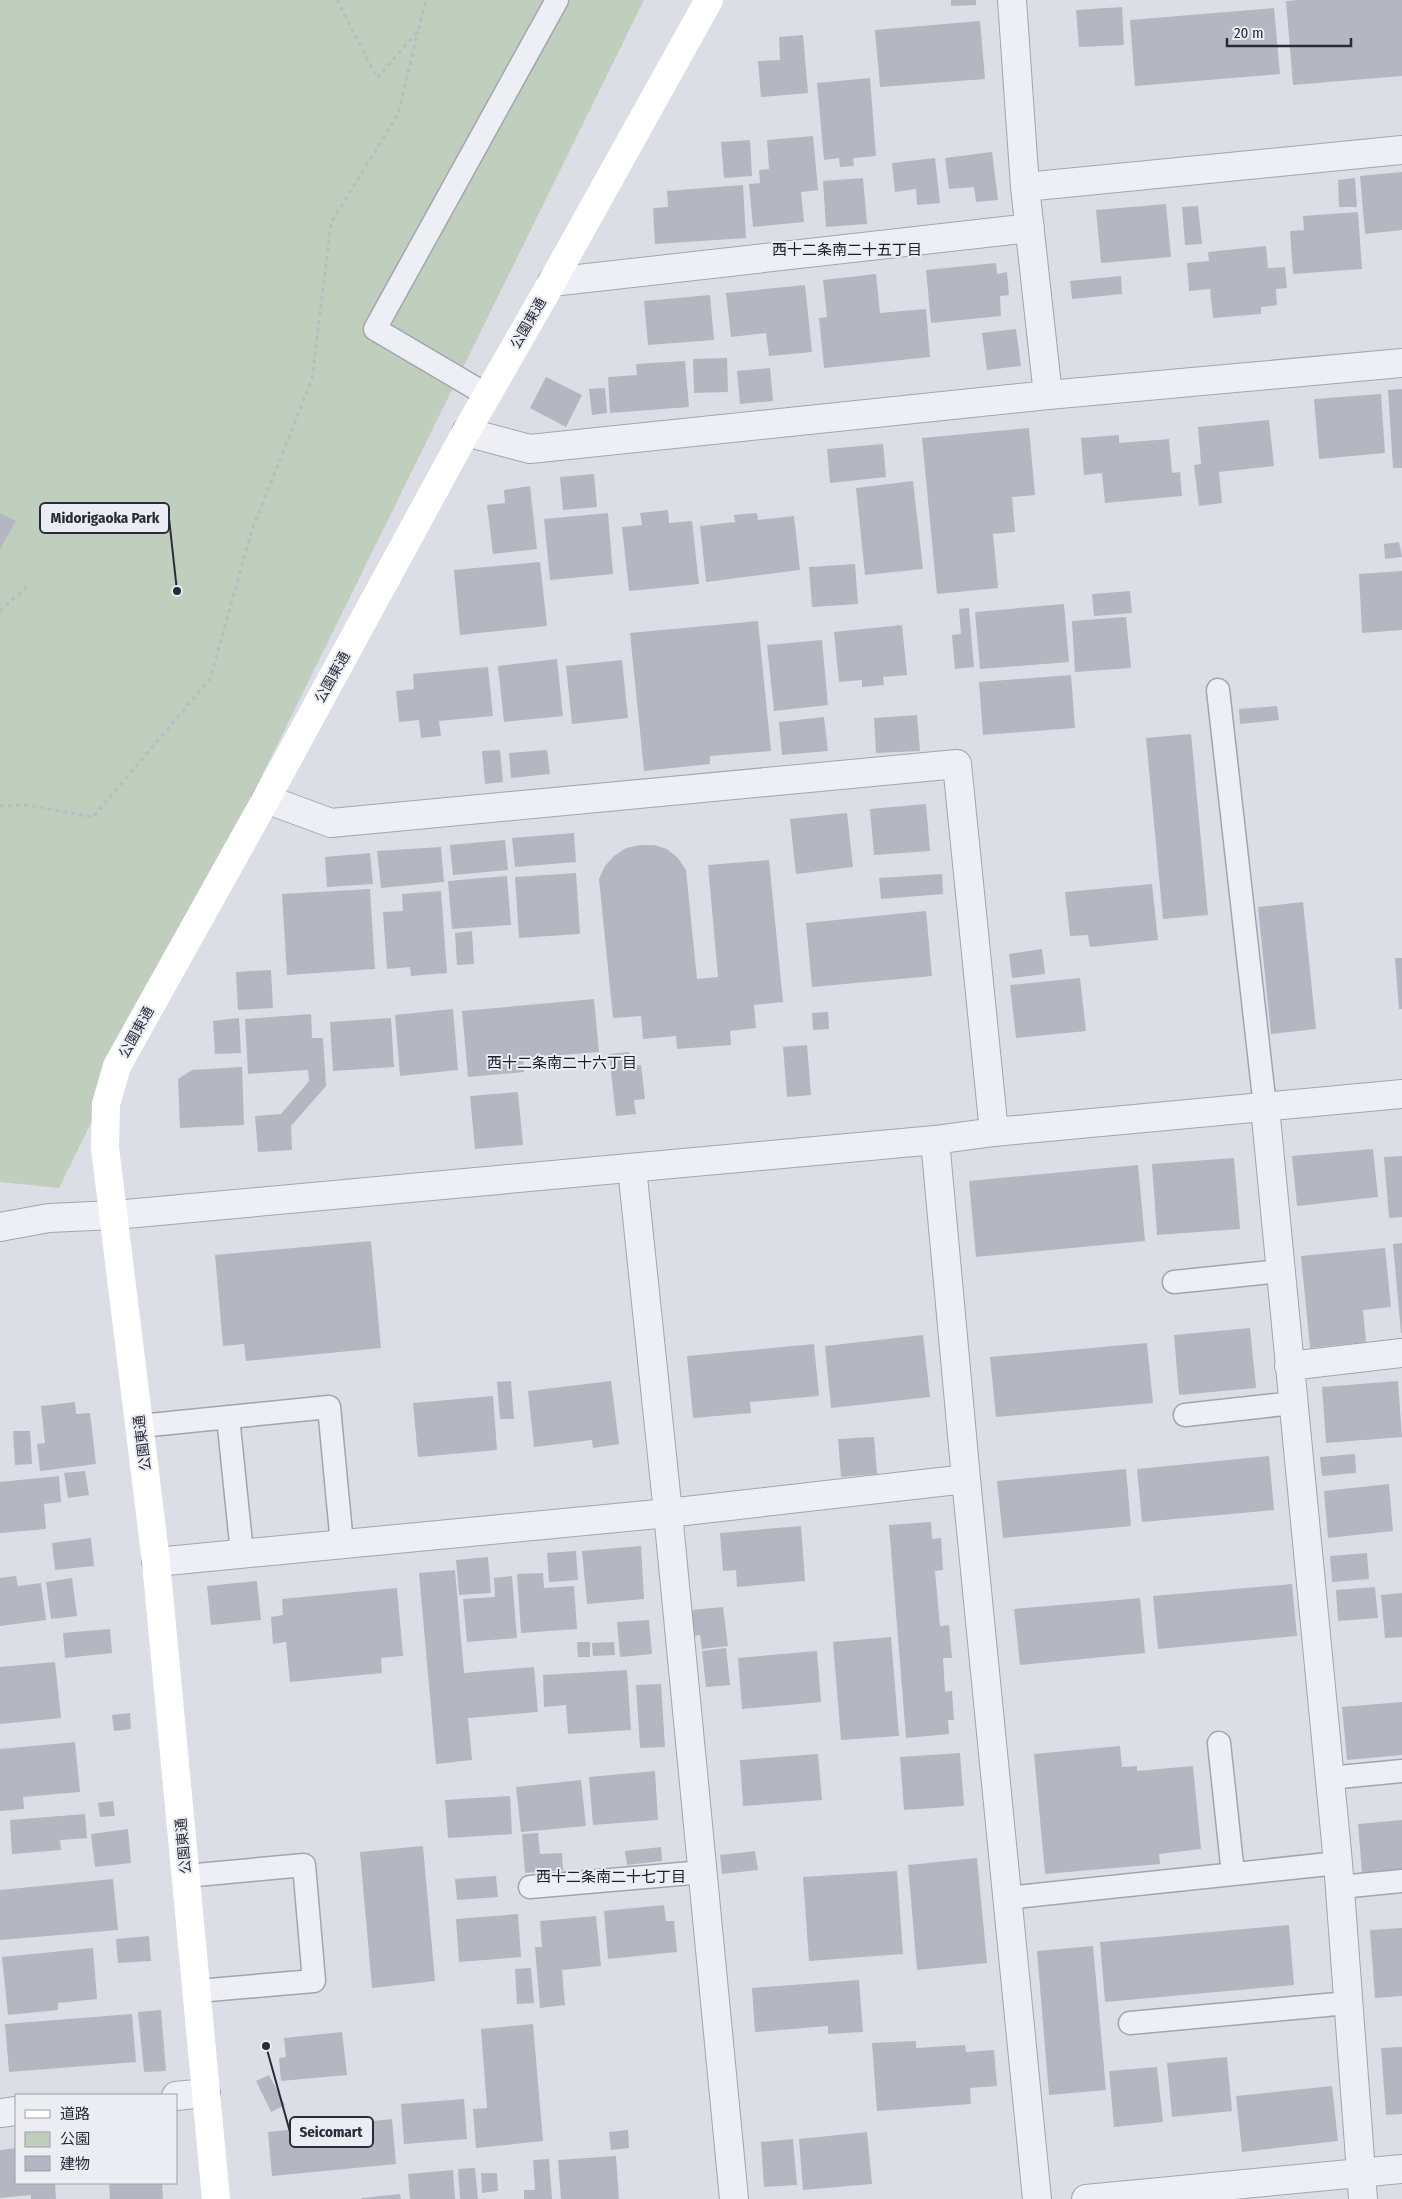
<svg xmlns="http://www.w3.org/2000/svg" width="1402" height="2199" font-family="'Fira Sans Condensed','Noto Sans JP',sans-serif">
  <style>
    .green { fill: #c0cebe }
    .building { fill: #b4b7c1 }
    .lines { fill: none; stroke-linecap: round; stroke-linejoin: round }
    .lane-casing { stroke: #a2a5ae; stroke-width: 25 }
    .street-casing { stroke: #a2a5ae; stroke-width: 30 }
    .path { stroke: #babcc4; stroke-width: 3; stroke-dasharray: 4 4; stroke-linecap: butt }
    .lane { stroke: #eeeff4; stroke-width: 22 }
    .street { stroke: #eeeff4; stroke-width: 28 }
    .secondary { stroke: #fff; stroke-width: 28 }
    .labels { text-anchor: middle; stroke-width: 4; stroke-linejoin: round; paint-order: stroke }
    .street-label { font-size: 14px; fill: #272b3a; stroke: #ebedf3 }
    .neighbourhood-label { font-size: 15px; fill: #1a1d2a; stroke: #ebedf3 }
    .leader { fill: none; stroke: #272b3a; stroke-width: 2 }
    .callout-dot { fill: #272b3a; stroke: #ebedf3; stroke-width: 2 }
    .callout { fill: #ebedf3; stroke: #272b3a; stroke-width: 2 }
    .callout-label { font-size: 15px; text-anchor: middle; font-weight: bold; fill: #272b3a }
  </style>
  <rect width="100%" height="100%" fill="#dcdee5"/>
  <path class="green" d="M 0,0 L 644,0 L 59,1188 L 0,1182 Z"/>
  <path class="building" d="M 951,0 L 976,0 L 976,5 L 951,6 Z
    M 1299,0 L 1402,0 L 1402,76 L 1293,85 L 1286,1 Z
    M 1122,7 L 1124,45 L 1079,47 L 1076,10 Z
    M 1274,8 L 1280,74 L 1135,86 L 1130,20 Z
    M 980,21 L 985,79 L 880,87 L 875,30 Z
    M 803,35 L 808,93 L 761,97 L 758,61 L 780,60 L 779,37 Z
    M 870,78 L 876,156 L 853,158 L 854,166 L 840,167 L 839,158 L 824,160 L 817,83 Z
    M 813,136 L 818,190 L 801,192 L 804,222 L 753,227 L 749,184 L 760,183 L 759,170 L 769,169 L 767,140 Z
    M 750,140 L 752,176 L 724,178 L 721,142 Z
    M 992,152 L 998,200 L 976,202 L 974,187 L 949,189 L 945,158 Z
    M 935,158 L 940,203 L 917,205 L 916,189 L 895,192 L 892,163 Z
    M 1402,172 L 1402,230 L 1365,234 L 1360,176 Z
    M 863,178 L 867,224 L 826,227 L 823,181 Z
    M 1355,178 L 1357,207 L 1339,207 L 1338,180 Z
    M 743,185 L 746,238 L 655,244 L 653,208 L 668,207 L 667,191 Z
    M 1166,204 L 1171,257 L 1101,263 L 1096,210 Z
    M 1198,206 L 1202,244 L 1185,245 L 1182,207 Z
    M 1358,212 L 1362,269 L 1293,274 L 1290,231 L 1304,230 L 1303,216 Z
    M 1266,246 L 1268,268 L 1285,267 L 1287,288 L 1276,289 L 1277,305 L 1261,307 L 1261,314 L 1213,318 L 1210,289 L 1189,291 L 1187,263 L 1209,261 L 1208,252 Z
    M 996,263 L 997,274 L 1007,272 L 1009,295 L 1000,296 L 1001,316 L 931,323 L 926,270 Z
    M 876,274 L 880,313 L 926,309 L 930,357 L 824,368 L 819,318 L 827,317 L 823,280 Z
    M 1121,276 L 1122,294 L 1072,299 L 1070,281 Z
    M 805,285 L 812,352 L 769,356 L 766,333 L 731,337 L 726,293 Z
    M 710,295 L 714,340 L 648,345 L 644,301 Z
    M 1016,329 L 1021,366 L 987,370 L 982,333 Z
    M 727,358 L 728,392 L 694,393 L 693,359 Z
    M 685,361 L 689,407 L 610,413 L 608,377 L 637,375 L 636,364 Z
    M 770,368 L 773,401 L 740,404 L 737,371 Z
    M 546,377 L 582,395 L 566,427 L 530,408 Z
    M 605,388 L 607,413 L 592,415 L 589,389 Z
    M 1402,389 L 1402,468 L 1393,468 L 1388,390 Z
    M 1381,394 L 1385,453 L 1319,459 L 1314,399 Z
    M 1269,420 L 1274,466 L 1219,472 L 1222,503 L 1199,506 L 1194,465 L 1201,464 L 1198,427 Z
    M 1029,428 L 1035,495 L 1012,497 L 1015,532 L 993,534 L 998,588 L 937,594 L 922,438 Z
    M 1119,435 L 1119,443 L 1169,439 L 1172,473 L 1180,472 L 1182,496 L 1105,503 L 1102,473 L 1084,475 L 1081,438 Z
    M 883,444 L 886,477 L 830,483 L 827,449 Z
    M 594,474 L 597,507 L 563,510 L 560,477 Z
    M 913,481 L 923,569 L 865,575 L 856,488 Z
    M 530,486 L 537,549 L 493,554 L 487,505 L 505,503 L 504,490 Z
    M 668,510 L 669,523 L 692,521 L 699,584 L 629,591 L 622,527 L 642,525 L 640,513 Z
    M 0,513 L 16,521 L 0,549 Z
    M 608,513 L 613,574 L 550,580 L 544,519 Z
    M 757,513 L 758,520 L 794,516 L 800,570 L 706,582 L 700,526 L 735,522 L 734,515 Z
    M 1399,542 L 1402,557 L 1385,559 L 1384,544 Z
    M 540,562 L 547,626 L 460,635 L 454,570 Z
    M 855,564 L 858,604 L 812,607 L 809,567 Z
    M 1402,571 L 1402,630 L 1362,633 L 1359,574 Z
    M 1130,591 L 1132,613 L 1094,616 L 1092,594 Z
    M 1064,604 L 1069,662 L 980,669 L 975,612 Z
    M 969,608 L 974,667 L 955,669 L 952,635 L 961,634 L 959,609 Z
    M 1126,617 L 1131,668 L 1075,672 L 1072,621 Z
    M 758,621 L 771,751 L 710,756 L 710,764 L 644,771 L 630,633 Z
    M 902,625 L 907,675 L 883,677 L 884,685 L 862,687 L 862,680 L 839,682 L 834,632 Z
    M 822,640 L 828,705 L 774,711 L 767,645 Z
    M 557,659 L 563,716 L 504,722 L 498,666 Z
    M 622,660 L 628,718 L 572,724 L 566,666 Z
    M 488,667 L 493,716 L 439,721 L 441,736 L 421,738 L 419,720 L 399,722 L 396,691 L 414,689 L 413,674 Z
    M 1071,675 L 1075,728 L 983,735 L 979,682 Z
    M 1277,706 L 1279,720 L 1240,724 L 1239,709 Z
    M 917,715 L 920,751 L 876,753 L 874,718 Z
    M 824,717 L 828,751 L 782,755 L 779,722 Z
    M 1191,734 L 1208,915 L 1163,919 L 1146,738 Z
    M 500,750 L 503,782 L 485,784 L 482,751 Z
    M 547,750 L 550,774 L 511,778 L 509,753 Z
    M 926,804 L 930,851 L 874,855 L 870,809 Z
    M 847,813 L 853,867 L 796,874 L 790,819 Z
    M 574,833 L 576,862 L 515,867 L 512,838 Z
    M 505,840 L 508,870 L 453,875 L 450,845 Z
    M 640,845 L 654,845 L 667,849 L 678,858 L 686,870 L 697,979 L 718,977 L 708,865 L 769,860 L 783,1002 L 754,1005 L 756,1028 L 730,1031 L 731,1045 L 677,1049 L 676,1036 L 643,1039 L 641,1016 L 613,1018 L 599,879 L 605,866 L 614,856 L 626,848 Z
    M 441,847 L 444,882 L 381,888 L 377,851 Z
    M 370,853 L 373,884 L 327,887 L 325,857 Z
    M 576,873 L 580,934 L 519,938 L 515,877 Z
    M 942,874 L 943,894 L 881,899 L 879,878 Z
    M 507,876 L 511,925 L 452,929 L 448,881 Z
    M 1152,884 L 1158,940 L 1090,947 L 1088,935 L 1070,936 L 1065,892 Z
    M 370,889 L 375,969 L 287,975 L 282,894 Z
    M 441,891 L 447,973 L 411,976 L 410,967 L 387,969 L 383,912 L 403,911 L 402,894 Z
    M 1303,902 L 1316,1029 L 1271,1034 L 1258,907 Z
    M 926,911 L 932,976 L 812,987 L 806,923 Z
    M 472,931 L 474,964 L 457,965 L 455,933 Z
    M 1042,949 L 1045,974 L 1012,978 L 1009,954 Z
    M 1395,958 L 1402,958 L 1402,1009 L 1399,1009 Z
    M 271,970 L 273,1008 L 238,1010 L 236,972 Z
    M 1080,978 L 1086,1031 L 1016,1038 L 1010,985 Z
    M 594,999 L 599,1052 L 523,1058 L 524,1072 L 468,1077 L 462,1011 Z
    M 453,1009 L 458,1070 L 400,1076 L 395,1015 Z
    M 828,1012 L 829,1029 L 813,1030 L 812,1013 Z
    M 311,1014 L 312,1038 L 323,1038 L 326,1086 L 291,1126 L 292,1150 L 258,1152 L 255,1116 L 281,1114 L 309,1081 L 308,1070 L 248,1074 L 245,1019 Z
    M 239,1018 L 241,1053 L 215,1054 L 213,1021 Z
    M 391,1018 L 394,1067 L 333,1071 L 330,1022 Z
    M 807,1045 L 811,1095 L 787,1097 L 783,1047 Z
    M 629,1052 L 631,1066 L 641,1065 L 645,1099 L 634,1100 L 636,1114 L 616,1116 L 609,1054 Z
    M 242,1067 L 244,1125 L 180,1128 L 178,1079 L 192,1070 Z
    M 518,1092 L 523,1145 L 475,1149 L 470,1096 Z
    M 1373,1149 L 1378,1197 L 1297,1206 L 1292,1156 Z
    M 1402,1156 L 1402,1217 L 1389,1218 L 1384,1157 Z
    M 1234,1158 L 1240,1229 L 1157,1235 L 1152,1164 Z
    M 1138,1165 L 1145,1241 L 976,1257 L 969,1181 Z
    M 371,1241 L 381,1348 L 246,1361 L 244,1344 L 223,1346 L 215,1255 Z
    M 1402,1243 L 1402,1333 L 1401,1333 L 1393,1244 Z
    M 1385,1248 L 1391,1307 L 1363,1310 L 1366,1342 L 1310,1348 L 1301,1256 Z
    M 1250,1328 L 1256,1388 L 1179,1395 L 1174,1335 Z
    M 923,1335 L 930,1397 L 831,1408 L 825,1346 Z
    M 1147,1343 L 1153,1403 L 996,1417 L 990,1357 Z
    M 814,1344 L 819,1396 L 750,1402 L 751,1413 L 693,1418 L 687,1356 Z
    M 511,1381 L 514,1419 L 500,1419 L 497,1382 Z
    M 611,1381 L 619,1444 L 593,1448 L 592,1440 L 534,1447 L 528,1391 Z
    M 1398,1381 L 1402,1437 L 1326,1443 L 1322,1387 Z
    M 493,1396 L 497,1450 L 418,1457 L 413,1403 Z
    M 75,1402 L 76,1414 L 90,1413 L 96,1464 L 40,1471 L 37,1444 L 45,1443 L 41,1406 Z
    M 13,1431 L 30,1431 L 32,1464 L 15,1465 Z
    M 874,1437 L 877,1474 L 841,1477 L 838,1439 Z
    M 1355,1454 L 1356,1473 L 1322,1476 L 1320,1457 Z
    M 1269,1456 L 1274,1510 L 1142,1522 L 1137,1469 Z
    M 1126,1469 L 1131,1526 L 1003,1538 L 997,1481 Z
    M 85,1471 L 89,1495 L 68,1498 L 64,1473 Z
    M 59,1476 L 61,1502 L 44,1504 L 46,1529 L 0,1533 L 0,1482 Z
    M 1389,1484 L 1393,1531 L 1328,1538 L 1324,1491 Z
    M 931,1522 L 932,1539 L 941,1538 L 943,1570 L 935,1571 L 940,1626 L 949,1625 L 952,1658 L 943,1658 L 945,1692 L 952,1691 L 954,1720 L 948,1720 L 949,1734 L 906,1738 L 889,1525 Z
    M 801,1526 L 805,1581 L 737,1587 L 736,1570 L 723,1571 L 720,1533 Z
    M 91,1538 L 94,1566 L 55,1570 L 52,1543 Z
    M 641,1546 L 644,1599 L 587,1604 L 582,1551 Z
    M 576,1551 L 578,1580 L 549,1582 L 547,1553 Z
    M 1367,1553 L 1369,1579 L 1332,1582 L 1330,1556 Z
    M 488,1557 L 491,1593 L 459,1595 L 456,1560 Z
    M 455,1570 L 464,1673 L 534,1667 L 538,1712 L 468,1718 L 472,1760 L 436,1764 L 419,1573 Z
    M 543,1573 L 544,1588 L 574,1586 L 577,1629 L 521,1633 L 517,1574 Z
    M 16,1576 L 18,1586 L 41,1583 L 46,1620 L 0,1626 L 0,1578 Z
    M 512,1576 L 517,1638 L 467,1642 L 463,1599 L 495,1597 L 494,1578 Z
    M 72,1578 L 77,1616 L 51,1619 L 46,1582 Z
    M 257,1581 L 261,1620 L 211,1625 L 207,1586 Z
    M 1292,1584 L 1297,1636 L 1158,1649 L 1153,1596 Z
    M 1375,1587 L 1378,1618 L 1338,1621 L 1336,1590 Z
    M 397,1588 L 403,1656 L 381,1658 L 382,1673 L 290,1682 L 286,1642 L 273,1644 L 271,1617 L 283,1615 L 282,1599 Z
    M 1402,1593 L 1402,1637 L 1385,1638 L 1381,1595 Z
    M 1140,1598 L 1145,1653 L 1020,1665 L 1014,1609 Z
    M 723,1607 L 728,1646 L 702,1649 L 700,1635 L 693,1636 L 691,1610 Z
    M 649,1620 L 652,1654 L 620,1657 L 617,1622 Z
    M 110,1629 L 112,1653 L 65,1658 L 63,1633 Z
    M 891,1637 L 899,1736 L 841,1740 L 833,1642 Z
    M 577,1642 L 590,1642 L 590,1657 L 578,1657 Z
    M 614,1642 L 615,1655 L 593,1656 L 592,1643 Z
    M 726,1648 L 730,1685 L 706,1687 L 702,1651 Z
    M 817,1651 L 821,1702 L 742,1709 L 738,1658 Z
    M 55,1662 L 61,1718 L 0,1724 L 0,1667 Z
    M 627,1670 L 631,1730 L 568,1734 L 566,1705 L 544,1707 L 543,1675 Z
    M 661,1684 L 665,1747 L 640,1748 L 636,1685 Z
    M 1402,1702 L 1402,1755 L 1347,1760 L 1342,1707 Z
    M 130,1713 L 131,1729 L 114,1731 L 112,1715 Z
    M 75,1742 L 80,1792 L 23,1797 L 24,1809 L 0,1811 L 0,1749 Z
    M 1120,1746 L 1122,1767 L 1137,1766 L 1137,1771 L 1193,1766 L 1201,1849 L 1159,1854 L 1160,1864 L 1045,1874 L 1034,1754 Z
    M 960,1753 L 964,1806 L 904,1810 L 900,1757 Z
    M 818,1754 L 822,1800 L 743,1806 L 740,1760 Z
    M 655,1771 L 658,1820 L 593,1825 L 589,1777 Z
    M 581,1780 L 586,1826 L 521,1832 L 516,1787 Z
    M 510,1796 L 512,1834 L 448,1838 L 445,1800 Z
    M 113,1801 L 115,1816 L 100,1817 L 98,1803 Z
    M 85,1814 L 87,1838 L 60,1840 L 61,1850 L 12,1854 L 10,1820 Z
    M 1402,1820 L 1402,1870 L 1362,1873 L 1358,1824 Z
    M 128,1829 L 131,1863 L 95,1867 L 91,1834 Z
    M 538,1833 L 540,1854 L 562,1853 L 563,1870 L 525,1873 L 522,1834 Z
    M 423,1846 L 435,1981 L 372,1988 L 360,1852 Z
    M 661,1847 L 662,1861 L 627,1865 L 625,1851 Z
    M 755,1851 L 758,1870 L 722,1874 L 720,1855 Z
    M 977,1858 L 987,1963 L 917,1970 L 908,1865 Z
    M 897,1871 L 903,1954 L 809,1961 L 803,1877 Z
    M 496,1876 L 498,1897 L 457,1900 L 455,1879 Z
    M 113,1879 L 118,1930 L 0,1940 L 0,1890 Z
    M 664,1905 L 666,1921 L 674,1921 L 677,1952 L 608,1959 L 604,1911 Z
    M 518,1914 L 521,1957 L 459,1962 L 456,1919 Z
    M 596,1916 L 601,1966 L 562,1970 L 565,2005 L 540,2008 L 535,1947 L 542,1947 L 540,1921 Z
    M 1289,1925 L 1294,1985 L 1105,2002 L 1100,1942 Z
    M 1402,1928 L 1402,1996 L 1375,1998 L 1370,1930 Z
    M 149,1936 L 151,1961 L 118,1963 L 116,1939 Z
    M 1093,1946 L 1106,2090 L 1049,2095 L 1037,1951 Z
    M 93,1948 L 97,1999 L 58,2003 L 58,2010 L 8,2015 L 2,1957 Z
    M 531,1968 L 534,2003 L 517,2004 L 515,1969 Z
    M 859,1980 L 863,2032 L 828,2034 L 828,2026 L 755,2032 L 752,1988 Z
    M 161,2010 L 166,2071 L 144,2072 L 138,2012 Z
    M 132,2014 L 136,2062 L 9,2072 L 5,2024 Z
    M 533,2024 L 543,2141 L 476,2148 L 473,2109 L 487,2108 L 481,2029 Z
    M 342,2032 L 347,2075 L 281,2081 L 279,2058 L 286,2057 L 284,2038 Z
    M 916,2041 L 916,2048 L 965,2045 L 966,2052 L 994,2050 L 997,2086 L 970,2088 L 971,2104 L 877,2111 L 872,2043 Z
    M 1402,2047 L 1402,2114 L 1386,2115 L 1381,2048 Z
    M 1227,2057 L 1232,2111 L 1172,2117 L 1167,2063 Z
    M 1157,2067 L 1163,2122 L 1114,2127 L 1109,2071 Z
    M 269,2075 L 285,2105 L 271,2112 L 256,2081 Z
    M 1332,2086 L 1338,2141 L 1242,2152 L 1236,2096 Z
    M 464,2099 L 467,2139 L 404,2144 L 401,2104 Z
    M 392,2119 L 396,2164 L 272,2176 L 268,2132 Z
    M 628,2130 L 629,2148 L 611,2150 L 609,2132 Z
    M 867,2132 L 872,2184 L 803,2190 L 799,2139 Z
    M 793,2139 L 797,2185 L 764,2187 L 761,2142 Z
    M 16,2148 L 16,2183 L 55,2183 L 56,2199 L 31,2199 L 31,2195 L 0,2198 L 0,2150 Z
    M 616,2156 L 619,2199 L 561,2199 L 558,2160 Z
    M 549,2159 L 552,2199 L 524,2199 L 524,2190 L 535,2190 L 533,2160 Z
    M 475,2168 L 478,2199 L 460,2199 L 458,2169 Z
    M 453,2170 L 455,2199 L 410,2199 L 408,2174 Z
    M 481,2173 L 497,2173 L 498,2191 L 482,2193 Z
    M 109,2183 L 162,2183 L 163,2199 L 110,2199 Z
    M 400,2194 L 401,2199 L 362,2199 L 362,2198 Z"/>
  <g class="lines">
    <defs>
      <path id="lane" d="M 487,395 L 375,329 L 557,0
        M 1218,690 L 1265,1107
        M 1174,1282 L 1280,1271
        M 1185,1415 L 1293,1403
        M 228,1417 L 242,1553
        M 140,1426 L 329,1407 L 342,1544
        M 1219,1743 L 1233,1874
        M 1329,1778 L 1402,1771
        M 186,1876 L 304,1865 L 314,1981 L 197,1991
        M 530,1887 L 703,1872
        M 1340,1887 L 1402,1881
        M 1007,1898 L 1338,1863
        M 1130,2023 L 1348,2003"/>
      <path id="street" d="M 1012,0 L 1025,187 L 1048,395
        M 1025,187 L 1402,150
        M 552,282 L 1030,228
        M 466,432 L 530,449 L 1048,395 L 1402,363
        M 266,799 L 331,823 L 957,764 L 994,1132
        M 1265,1107 L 1338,1863 L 1363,2199
        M 935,1140 L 966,1479 L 1037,2199
        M 632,1168 L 668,1513 L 734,2199
        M 0,1227 L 49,1218 L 115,1215 L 935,1140 L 994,1132 L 1402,1094
        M 1289,1366 L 1402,1353
        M 156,1562 L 668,1513 L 966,1479
        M 176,2096 L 206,2093
        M 0,2113 L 16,2111
        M 1086,2199 L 1402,2169"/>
    </defs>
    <use href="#lane" class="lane-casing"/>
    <use href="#street" class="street-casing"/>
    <path class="path" d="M 337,0 L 377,78 L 418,31 L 426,0
      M 0,611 L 29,585
      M 0,806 L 27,805 L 93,817 L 210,679 L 252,530 L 312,379 L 331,223 L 398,114 L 418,31"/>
    <use href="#lane" class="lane"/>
    <use href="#street" class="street"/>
    <path class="secondary" d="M 216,2199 L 156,1562 L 105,1148 L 106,1104 L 117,1066 L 266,799 L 466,432 L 552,282 L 709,0"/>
  </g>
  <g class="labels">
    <g class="street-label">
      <text transform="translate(528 323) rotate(-60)" y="5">公園東通</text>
      <text transform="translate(332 677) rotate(-61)" y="5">公園東通</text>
      <text transform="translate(136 1032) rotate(-61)" y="5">公園東通</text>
      <text transform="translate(142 1443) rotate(-97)" y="5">公園東通</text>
      <text transform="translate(183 1846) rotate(-95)" y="5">公園東通</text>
    </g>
    <g class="neighbourhood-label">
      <text x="847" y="255">西十二条南二十五丁目</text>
      <text x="562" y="1068">西十二条南二十六丁目</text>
      <text x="611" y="1882">西十二条南二十七丁目</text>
    </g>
  </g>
  <path class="leader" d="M177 591L169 518M266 2046L290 2132"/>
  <g class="callout-dot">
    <circle cx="177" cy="591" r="5"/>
    <circle cx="266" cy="2046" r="5"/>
  </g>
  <g class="callout">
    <rect x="40" y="503" width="129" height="30" rx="5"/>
    <rect x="290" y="2117" width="83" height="30" rx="5"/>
  </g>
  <g class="callout-label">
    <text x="105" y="523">Midorigaoka Park</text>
    <text x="331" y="2137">Seicomart</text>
  </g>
  <rect x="15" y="2094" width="162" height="90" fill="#ebedf3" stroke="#9d9fa9"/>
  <rect x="25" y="2110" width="25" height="8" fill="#ffffff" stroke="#9d9fa9"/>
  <text x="60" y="2119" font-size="15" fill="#272b3a">道路</text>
  <rect x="25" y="2132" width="25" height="15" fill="#c0cebe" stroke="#9d9fa9"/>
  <text x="60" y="2144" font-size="15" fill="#272b3a">公園</text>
  <rect x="25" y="2156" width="25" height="15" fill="#b4b7c1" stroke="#9d9fa9"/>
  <text x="60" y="2169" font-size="15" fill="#272b3a">建物</text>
  <path d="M1227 38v8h124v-8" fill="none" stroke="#272b3a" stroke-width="2.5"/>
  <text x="1234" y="38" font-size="15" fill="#272b3a" stroke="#ebedf3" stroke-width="4" paint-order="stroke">20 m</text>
</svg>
